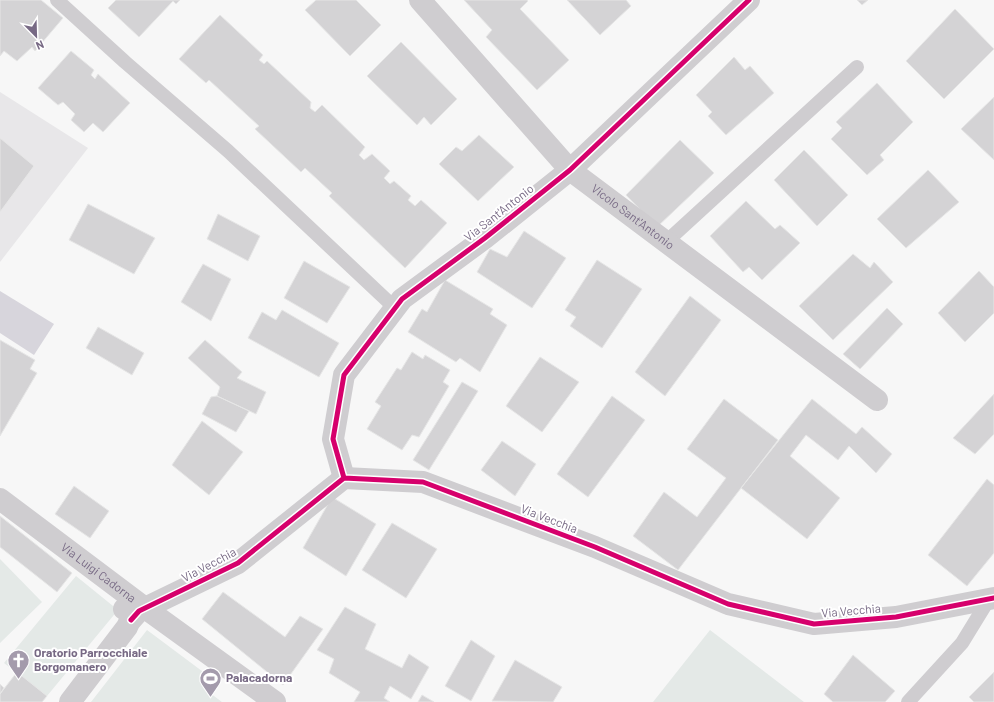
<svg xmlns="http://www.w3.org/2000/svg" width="994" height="702" font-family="Barlow,sans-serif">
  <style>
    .built { fill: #e8e7e9 }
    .green { fill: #e4e9e7 }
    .water { fill: #d7d5dc }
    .building { fill: #d4d3d5; stroke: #e6e6e6 }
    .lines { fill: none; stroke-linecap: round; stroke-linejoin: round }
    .service { stroke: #cfcdd0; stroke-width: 14 }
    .minor { stroke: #cfcdd0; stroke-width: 22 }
    .cycleway-casing { stroke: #fff; stroke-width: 8 }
    .cycleway { stroke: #d6006c; stroke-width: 5 }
    .labels { text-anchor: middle; stroke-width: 4; stroke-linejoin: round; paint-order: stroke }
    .street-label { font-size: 12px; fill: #776984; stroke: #fff }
    .poi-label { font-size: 12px; font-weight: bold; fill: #776984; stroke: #fff; text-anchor: start }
  </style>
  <rect width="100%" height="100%" fill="#f7f7f7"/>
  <path class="built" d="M 0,92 L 88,148 L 0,262 Z"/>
  <path class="green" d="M 0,559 L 42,602 L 0,643 Z
    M 76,576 L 118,610 L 47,696 L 4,663 Z
    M 147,630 L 218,683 L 210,693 L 222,702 L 91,702 Z
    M 710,630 L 804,702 L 653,702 Z"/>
  <path class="water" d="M 0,291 L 54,324 L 34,355 L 0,333 Z"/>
  <path class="building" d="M 0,0 L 41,0 L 63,18 L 35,51 L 32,47 L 17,61 L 4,51 L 0,56 Z
    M 116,0 L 180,0 L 176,4 L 173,1 L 139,37 L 108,8 Z
    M 316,0 L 356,0 L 381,25 L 350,56 L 305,10 Z
    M 464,0 L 527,0 L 528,1 L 520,9 L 569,60 L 537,90 L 486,37 L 492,30 Z
    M 567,0 L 626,0 L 631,6 L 600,35 Z
    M 857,0 L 868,0 L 862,5 Z
    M 955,9 L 994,49 L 944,99 L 906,61 Z
    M 220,15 L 263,55 L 259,60 L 264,64 L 267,61 L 311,102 L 310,108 L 315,112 L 322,105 L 365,147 L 359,155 L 364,160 L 372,154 L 390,171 L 384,178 L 390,184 L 394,181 L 411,196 L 408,200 L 415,206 L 421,200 L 447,223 L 405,268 L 329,196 L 332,193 L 305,168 L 301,172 L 255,129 L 259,126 L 209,80 L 206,83 L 179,59 Z
    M 401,42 L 457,99 L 431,125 L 424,117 L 417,125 L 367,76 Z
    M 71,51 L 94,70 L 91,75 L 95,79 L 98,74 L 130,103 L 103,132 L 93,123 L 84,132 L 71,120 L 75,114 L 63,102 L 58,105 L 38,88 Z
    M 734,57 L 745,70 L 750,66 L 774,93 L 726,135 L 708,116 L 712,112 L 696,95 Z
    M 877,83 L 913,122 L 880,155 L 884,160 L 867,175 L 831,139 L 842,128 L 836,122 Z
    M 994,97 L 994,160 L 961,129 Z
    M 479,135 L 514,167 L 478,201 L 439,164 L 456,147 L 462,151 Z
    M 0,138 L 34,166 L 0,212 Z
    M 680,140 L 714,173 L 657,227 L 626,195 Z
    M 804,150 L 848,195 L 817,226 L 774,180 Z
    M 928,170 L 959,202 L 906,248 L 877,219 Z
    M 746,201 L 775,229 L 780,225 L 800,243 L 762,280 L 749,267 L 743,272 L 710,236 Z
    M 88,204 L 155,238 L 134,274 L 69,240 Z
    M 218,214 L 260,236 L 248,261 L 207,239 Z
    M 524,231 L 566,258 L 532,308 L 477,272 L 490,249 L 507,257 Z
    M 853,254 L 870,268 L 874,262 L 893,282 L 833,340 L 799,306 Z
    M 597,260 L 642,289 L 602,348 L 570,326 L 576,317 L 565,310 Z
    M 304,261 L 350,287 L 327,323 L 284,298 Z
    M 203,264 L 231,279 L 211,321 L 181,302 Z
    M 979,271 L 994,287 L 994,313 L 965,342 L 938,313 Z
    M 445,280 L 493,309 L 490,314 L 507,325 L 480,372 L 460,358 L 456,362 L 408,332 L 422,309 L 427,312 Z
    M 690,296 L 721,320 L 665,396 L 635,372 Z
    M 887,308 L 903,324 L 860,369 L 843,354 Z
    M 282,310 L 339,343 L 319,377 L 248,338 L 262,312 L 276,320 Z
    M 98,327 L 144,353 L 132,375 L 86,348 Z
    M 0,340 L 35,360 L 30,369 L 37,373 L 0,436 Z
    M 205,340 L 242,372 L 237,378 L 266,392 L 256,414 L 217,396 L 220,387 L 188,358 Z
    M 412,352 L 423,359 L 425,355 L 450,370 L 443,382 L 449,386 L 419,437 L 412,435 L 402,450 L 367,429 L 381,406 L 375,402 L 397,368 L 401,370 Z
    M 540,357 L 579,382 L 542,432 L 506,406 Z
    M 462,382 L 478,391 L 429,470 L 413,460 Z
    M 994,394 L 994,434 L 975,454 L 953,438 Z
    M 217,396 L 249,411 L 236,432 L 202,414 L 211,397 Z
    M 612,396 L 645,420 L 588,497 L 557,474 Z
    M 724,399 L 778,440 L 678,570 L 633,536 L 664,492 L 697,517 L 726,478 L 687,449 Z
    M 812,399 L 856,434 L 862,427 L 892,454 L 876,473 L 849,446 L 838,460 L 806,435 L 790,456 L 840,498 L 807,539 L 741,488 Z
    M 202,421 L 243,452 L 209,495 L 172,465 Z
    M 502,441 L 536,464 L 515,496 L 481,470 Z
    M 987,479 L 994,485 L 994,553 L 967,586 L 928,555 Z
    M 74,486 L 109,511 L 90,538 L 55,514 Z
    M 332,497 L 376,524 L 346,576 L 303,548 Z
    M 0,516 L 72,573 L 57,592 L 0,547 Z
    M 392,523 L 437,549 L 406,598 L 362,570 Z
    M 223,592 L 285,637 L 300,616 L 323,629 L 283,685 L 202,619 Z
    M 345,607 L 376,624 L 365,649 L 402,668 L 409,654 L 429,667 L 411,699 L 390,686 L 384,698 L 390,702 L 354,702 L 360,692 L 329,673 L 334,659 L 317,650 Z
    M 471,640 L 495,656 L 471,701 L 445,686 Z
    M 853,655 L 895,691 L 885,702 L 833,702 L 824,694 Z
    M 515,660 L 562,687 L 553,702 L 492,701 Z
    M 17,672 L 47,696 L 42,702 L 0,702 L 0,694 Z
    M 994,672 L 994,702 L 974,702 L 969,697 Z
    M 0,684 L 4,688 L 0,694 Z
    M 422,695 L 434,702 L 418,702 Z"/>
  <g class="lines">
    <path class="service" d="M 57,0 L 125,62 L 228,151 L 395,308
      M 666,242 L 857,67
      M 908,702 L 962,643 L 989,599"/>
    <g class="minor">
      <path id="s1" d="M 420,0 L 570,170 L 877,400"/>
      <path d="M 344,478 L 333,439 L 344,375 L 402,299 L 485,238 L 570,170 L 749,0"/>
      <path id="s2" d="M 0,499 L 145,608 L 275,702"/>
      <path d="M 131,620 L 139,611 L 238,563 L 344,478 L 423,482 L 595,547 L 728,604 L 814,624 L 896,617 L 994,598"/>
      <path d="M 70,702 L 127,627 C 131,619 132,614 124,609"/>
    </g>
    <defs>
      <path id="cycleway" d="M 344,478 L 333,439 L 344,375 L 402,299 L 485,238 L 570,170 L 749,0
        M 131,620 L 139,611 L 238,563 L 344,478 L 423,482 L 595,547 L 728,604 L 814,624 L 896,617 L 994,598"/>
    </defs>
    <use href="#cycleway" class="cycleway-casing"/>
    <use href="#cycleway" class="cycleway"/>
  </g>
  <defs>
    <symbol id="church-pin" viewBox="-11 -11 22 30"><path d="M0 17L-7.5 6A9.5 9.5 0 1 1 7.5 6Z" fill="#a49bac" stroke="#fff"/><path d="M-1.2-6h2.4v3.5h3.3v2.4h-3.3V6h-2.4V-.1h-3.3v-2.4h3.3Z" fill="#fff"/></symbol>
    <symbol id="stadium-pin" viewBox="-11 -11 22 30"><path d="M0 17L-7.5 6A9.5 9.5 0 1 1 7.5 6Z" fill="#a49bac" stroke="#fff"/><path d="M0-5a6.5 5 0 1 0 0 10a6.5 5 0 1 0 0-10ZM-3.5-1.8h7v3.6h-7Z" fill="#fff"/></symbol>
  </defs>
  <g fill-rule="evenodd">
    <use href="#church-pin" x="6" y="648" width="25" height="34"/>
    <use href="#stadium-pin" x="198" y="666" width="25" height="34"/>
  </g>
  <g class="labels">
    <g class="street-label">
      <text transform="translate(499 213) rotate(-38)" y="4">Via Sant'Antonio</text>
      <text dy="4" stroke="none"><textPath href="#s1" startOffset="305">Vicolo Sant'Antonio</textPath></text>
      <text transform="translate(549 519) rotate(21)" y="4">Via Vecchia</text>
      <text transform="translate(209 565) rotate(-28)" y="4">Via Vecchia</text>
      <text dy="4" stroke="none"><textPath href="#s2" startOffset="123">Via Luigi Cadorna</textPath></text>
      <text transform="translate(851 611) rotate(-5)" y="4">Via Vecchia</text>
    </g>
    <g class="poi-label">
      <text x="34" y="657">Oratorio Parrocchiale<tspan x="34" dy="14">Borgomanero</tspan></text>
      <text x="226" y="682">Palacadorna</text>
    </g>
  </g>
  <g transform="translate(36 36) rotate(157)" stroke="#ffffff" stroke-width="3" paint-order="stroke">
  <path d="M0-3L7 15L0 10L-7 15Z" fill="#776984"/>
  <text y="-6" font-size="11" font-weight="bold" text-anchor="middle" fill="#776984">N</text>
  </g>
</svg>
